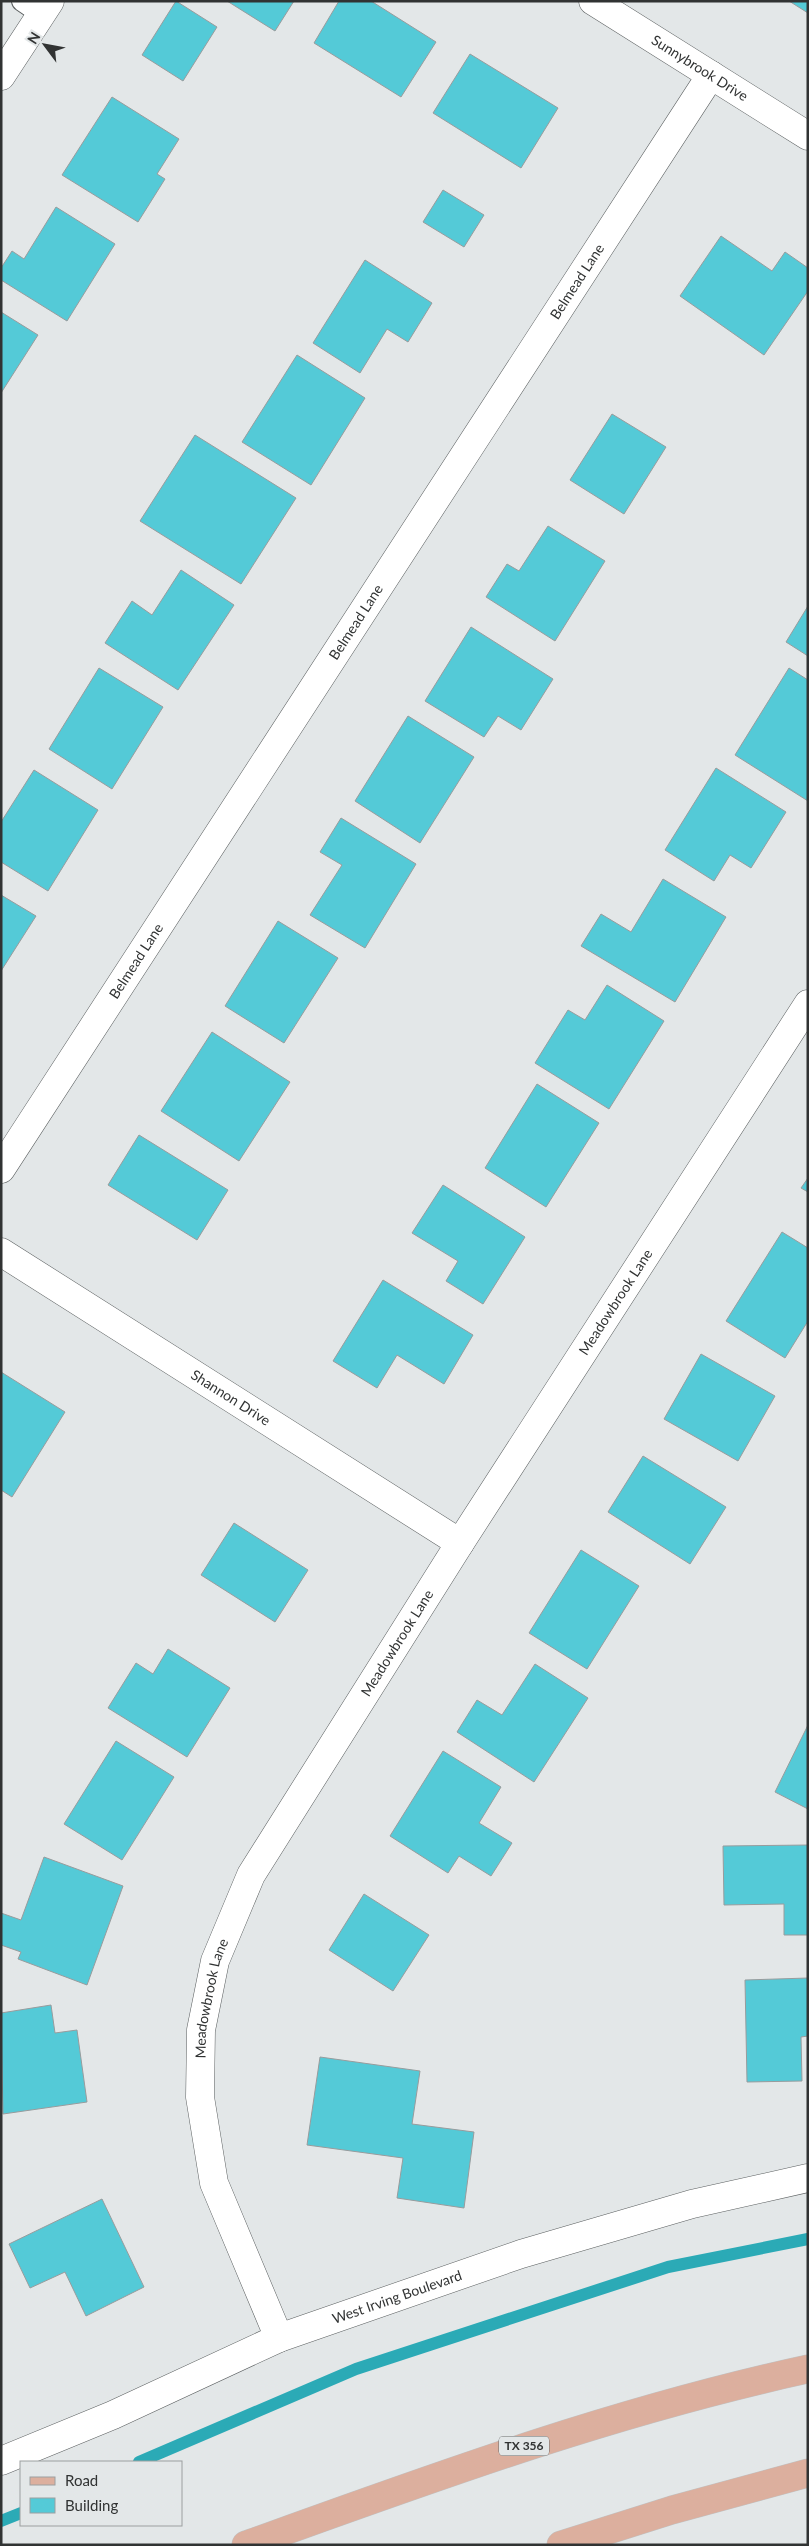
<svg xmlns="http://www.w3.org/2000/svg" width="809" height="2546" font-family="Lato,sans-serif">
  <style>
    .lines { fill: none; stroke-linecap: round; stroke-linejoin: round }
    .stream { stroke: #2baab6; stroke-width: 12 }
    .building { fill: #54cad7; stroke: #989c9d }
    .service-casing { stroke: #5c6061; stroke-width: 22 }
    .minor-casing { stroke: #5c6061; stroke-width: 29 }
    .tertiary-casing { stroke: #5c6061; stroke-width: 29 }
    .primary-casing { stroke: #c1c2c2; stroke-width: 29 }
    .service { stroke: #fff; stroke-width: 20 }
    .minor { stroke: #fff; stroke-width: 28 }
    .tertiary { stroke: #fff; stroke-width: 28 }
    .primary { stroke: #dcaf9e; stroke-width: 28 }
    .labels { text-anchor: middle; stroke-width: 4; stroke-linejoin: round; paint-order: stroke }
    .shield { fill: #e3e7e8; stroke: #666969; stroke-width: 1 }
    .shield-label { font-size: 12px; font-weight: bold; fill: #313333 }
    .street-label { font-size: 14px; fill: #313333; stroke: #e3e7e8 }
  </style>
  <rect width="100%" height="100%" fill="#e3e7e8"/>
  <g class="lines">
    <path class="stream" d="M 139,2462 L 356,2369 L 668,2267 L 808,2239
      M 1,2521 L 21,2513"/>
  </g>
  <path class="building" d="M 176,1 L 217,27 L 183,81 L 142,55 Z
    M 227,1 L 294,1 L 275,31 Z
    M 339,1 L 371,1 L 436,42 L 401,97 L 314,43 Z
    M 789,1 L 808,1 L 808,13 Z
    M 470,54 L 558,108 L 521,168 L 433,113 Z
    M 112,97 L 179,139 L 157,174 L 165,179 L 138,222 L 62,175 Z
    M 443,190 L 484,215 L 464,247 L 423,222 Z
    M 56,207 L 115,244 L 67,321 L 1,280 L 1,268 L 12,251 L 24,259 Z
    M 721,236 L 772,271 L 785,252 L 808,268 L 808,291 L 764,355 L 680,296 Z
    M 365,260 L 432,303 L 408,342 L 387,329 L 360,373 L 313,343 Z
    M 1,312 L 38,335 L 1,393 Z
    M 297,355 L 365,398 L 311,485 L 242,442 Z
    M 612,414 L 666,447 L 624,514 L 570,480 Z
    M 195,435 L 296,498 L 241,584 L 140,521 Z
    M 548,526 L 605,561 L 555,641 L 486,597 L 507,564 L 519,571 Z
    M 181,570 L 234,605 L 178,690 L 105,643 L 132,601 L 152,615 Z
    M 808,606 L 808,656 L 786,642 Z
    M 471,627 L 553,679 L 521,730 L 498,716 L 484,737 L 425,701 Z
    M 99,668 L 163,707 L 112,789 L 49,749 Z
    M 789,668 L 808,680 L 808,801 L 735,755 Z
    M 408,716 L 474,757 L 420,843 L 355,801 Z
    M 716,768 L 786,812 L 751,868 L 730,855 L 714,881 L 665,850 Z
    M 34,770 L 98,810 L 48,891 L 1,862 L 1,822 Z
    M 341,818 L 416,864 L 365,948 L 310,915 L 342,865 L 320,852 Z
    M 663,879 L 726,917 L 675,1002 L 581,946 L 601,914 L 631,932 Z
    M 1,895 L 36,916 L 1,971 Z
    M 278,921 L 338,958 L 284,1043 L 225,1006 Z
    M 607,985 L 664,1021 L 609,1109 L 535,1063 L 568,1010 L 585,1020 Z
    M 212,1032 L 290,1082 L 239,1161 L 161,1111 Z
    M 537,1084 L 599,1123 L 546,1207 L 485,1168 Z
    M 139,1135 L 228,1190 L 197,1240 L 108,1185 Z
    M 808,1178 L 808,1192 L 801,1188 Z
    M 443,1185 L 525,1237 L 483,1304 L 446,1281 L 458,1261 L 412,1233 Z
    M 782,1232 L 808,1248 L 808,1321 L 785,1358 L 726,1321 Z
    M 383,1280 L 473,1335 L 444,1384 L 397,1355 L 377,1388 L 333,1361 Z
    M 701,1354 L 775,1396 L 738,1461 L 664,1419 Z
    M 1,1372 L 65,1412 L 12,1497 L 1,1490 Z
    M 643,1456 L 726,1507 L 690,1564 L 608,1512 Z
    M 234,1523 L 308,1570 L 275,1622 L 201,1575 Z
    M 581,1550 L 639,1586 L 587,1669 L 529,1633 Z
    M 168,1649 L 230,1688 L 187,1757 L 108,1708 L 136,1663 L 153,1674 Z
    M 535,1664 L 588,1698 L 534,1782 L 457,1732 L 477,1700 L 502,1715 Z
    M 808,1725 L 808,1809 L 775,1792 Z
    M 116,1741 L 174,1777 L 122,1860 L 64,1824 Z
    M 443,1751 L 501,1787 L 479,1823 L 512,1843 L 491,1876 L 459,1856 L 448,1873 L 390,1836 Z
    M 808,1845 L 808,1935 L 784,1935 L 784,1904 L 724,1905 L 723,1846 Z
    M 44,1857 L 123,1886 L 87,1985 L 18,1959 L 21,1952 L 1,1945 L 1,1913 L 21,1920 Z
    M 364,1894 L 429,1935 L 393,1991 L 329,1950 Z
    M 808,1978 L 808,2036 L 801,2037 L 802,2081 L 747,2082 L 745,1980 Z
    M 51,2005 L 55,2033 L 77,2030 L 87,2102 L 3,2114 L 1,2013 Z
    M 320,2057 L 420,2071 L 412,2124 L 474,2132 L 464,2208 L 397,2198 L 403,2158 L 307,2145 Z
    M 102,2199 L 144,2287 L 86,2316 L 65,2272 L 30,2288 L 9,2244 Z"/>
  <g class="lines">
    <defs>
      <path id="service" d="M 22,1 L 41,14"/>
      <g id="minor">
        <path id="s1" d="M 593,1 L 808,136"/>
        <path d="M 1,76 L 50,1"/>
        <path id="s2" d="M 1,1169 L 711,75"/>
        <path id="s3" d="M 1,1252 L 460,1543"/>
        <path id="s4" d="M 279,2338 L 214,2183 L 200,2097 L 201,2030 L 215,1961 L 251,1875 L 460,1543 L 808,1004"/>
      </g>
      <g id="tertiary">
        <path id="s5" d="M 1,2461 L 113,2415 L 279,2338 L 521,2254 L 692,2204 L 808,2178"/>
      </g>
      <path id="primary" d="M 246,2545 C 432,2478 614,2411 808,2369
        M 561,2545 L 672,2510 L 808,2473"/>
    </defs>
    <use href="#service" class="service-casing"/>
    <use href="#minor" class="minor-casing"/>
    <use href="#tertiary" class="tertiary-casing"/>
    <use href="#primary" class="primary-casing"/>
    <use href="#service" class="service"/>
    <use href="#minor" class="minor"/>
    <use href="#tertiary" class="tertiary"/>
    <use href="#primary" class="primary"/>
  </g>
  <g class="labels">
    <rect class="shield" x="499" y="2436.5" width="50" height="19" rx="4"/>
    <g class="shield-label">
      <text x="524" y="2450">TX 356</text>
    </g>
    <g class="street-label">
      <text dy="5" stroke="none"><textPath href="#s1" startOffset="126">Sunnybrook Drive</textPath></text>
      <text dy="5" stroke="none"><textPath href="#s2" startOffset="1058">Belmead Lane</textPath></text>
      <text dy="5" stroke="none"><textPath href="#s2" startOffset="652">Belmead Lane</textPath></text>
      <text dy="5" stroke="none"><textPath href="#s2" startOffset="248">Belmead Lane</textPath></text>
      <text dy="5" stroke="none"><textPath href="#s4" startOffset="1165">Meadowbrook Lane</textPath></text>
      <text dy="5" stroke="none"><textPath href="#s3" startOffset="272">Shannon Drive</textPath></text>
      <text dy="5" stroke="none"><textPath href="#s4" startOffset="760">Meadowbrook Lane</textPath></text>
      <text dy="5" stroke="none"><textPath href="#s4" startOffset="355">Meadowbrook Lane</textPath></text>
      <text dy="5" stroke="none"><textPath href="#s5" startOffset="429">West Irving Boulevard</textPath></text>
    </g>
  </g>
  <rect width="809" height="2546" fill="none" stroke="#313333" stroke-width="5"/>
  <rect x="20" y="2461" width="162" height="65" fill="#e3e7e8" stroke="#9c9fa0"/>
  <rect x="30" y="2477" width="25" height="8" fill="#dcaf9e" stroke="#9c9fa0"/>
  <text x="65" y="2486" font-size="15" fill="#313333">Road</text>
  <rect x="30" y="2498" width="25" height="15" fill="#54cad7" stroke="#9c9fa0"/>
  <text x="65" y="2511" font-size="15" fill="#313333">Building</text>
  <g transform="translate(45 45) rotate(302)" stroke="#e3e7e8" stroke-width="4" paint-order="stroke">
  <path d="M0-4L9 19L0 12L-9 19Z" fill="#313333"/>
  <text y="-8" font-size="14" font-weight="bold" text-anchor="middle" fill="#313333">N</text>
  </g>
</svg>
